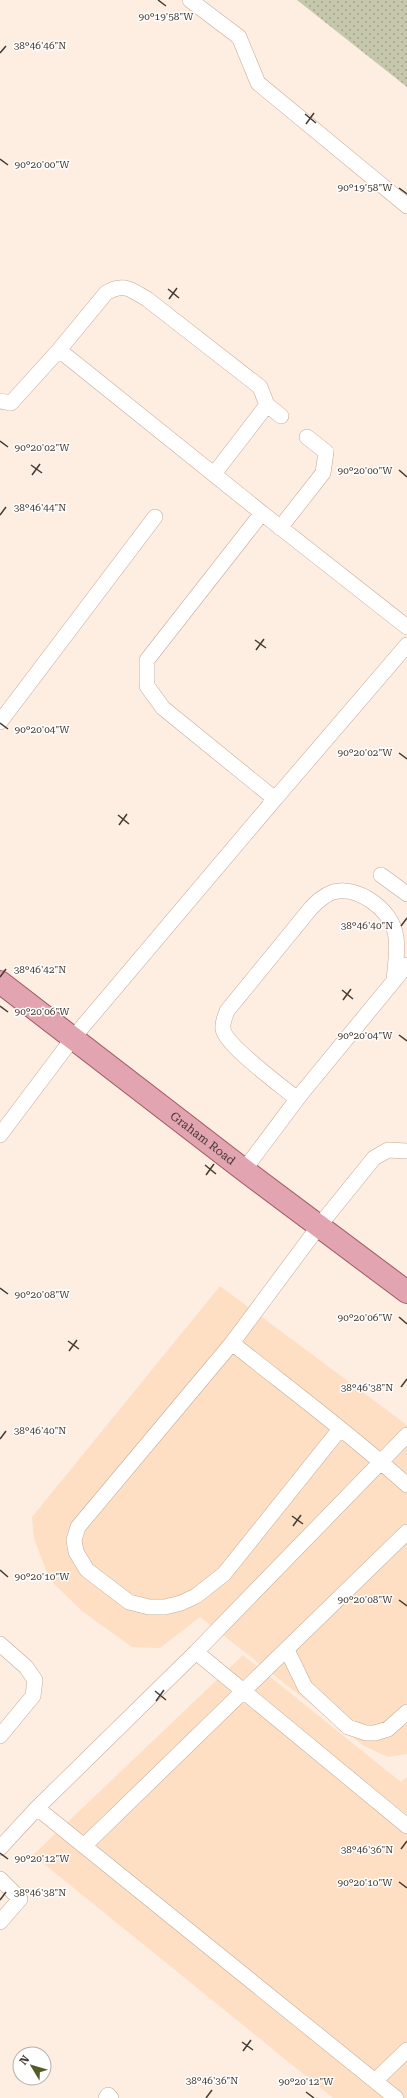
<svg xmlns="http://www.w3.org/2000/svg" width="407" height="2098" font-family="'Roboto Serif',serif">
  <style>
    .built { fill: #fedfc3 }
    .green { fill: url(#green-dots) }
    .lines { fill: none; stroke-linecap: round; stroke-linejoin: round }
    .lane-casing { stroke: #c1aa94; stroke-width: 16 }
    .primary-casing { stroke: #9f5863; stroke-width: 24 }
    .lane { stroke: #fff; stroke-width: 15 }
    .primary { stroke: #e3a4b2; stroke-width: 22 }
    .ticks { fill: none; stroke: #443a31; stroke-width: 1.5 }
    .labels { text-anchor: middle; stroke-width: 3; stroke-linejoin: round; paint-order: stroke }
    .street-label { font-size: 12px; fill: #443a31; stroke: #fefefe }
    .ticks-label { font-size: 10px; text-anchor: middle; fill: #443a31; stroke: #fefefe; stroke-width: 3; stroke-linejoin: round; paint-order: stroke }
  </style>
  <defs>
    <pattern id="green-dots" width="8" height="8" patternUnits="userSpaceOnUse"><rect width="8" height="8" fill="#c5c8aa"/><path d="M2 2h.1M6 6h.1" fill="none" stroke="#a2a38b" stroke-width="1.8" stroke-linecap="round"/></pattern>
  </defs>
  <rect width="100%" height="100%" fill="#fdeee1"/>
  <path class="built" d="M 220,1286 L 407,1425 L 407,1754 L 388,1757 L 364,1746 L 200,1617 L 160,1648 L 132,1647 L 83,1612 L 50,1580 L 34,1539 L 32,1517 Z
    M 243,1655 L 401,1782 L 407,1777 L 407,2098 L 333,2098 L 33,1855 Z"/>
  <path class="green" d="M 297,0 L 407,0 L 407,87 Z"/>
  <g class="lines">
    <defs>
      <path id="lane" d="M 190,0 L 239,37 L 258,83 L 407,206
        M 59,350 L 106,293 C 124,282 131,290 147,299 L 260,387 L 267,405 L 214,474
        M 0,401 L 11,403 L 59,350 L 262,513 L 147,660 L 147,686 L 163,708 L 275,799 L 73,1038 L 0,1135
        M 267,405 L 281,416
        M 262,513 L 407,627
        M 280,528 L 323,473 L 326,452 L 307,437
        M 0,722 L 155,517
        M 275,799 L 407,645
        M 381,875 L 407,894
        M 297,1099 C 283,1087 225,1045 223,1029 C 222,1023 225,1017 227,1011 L 311,908 C 317,902 324,895 333,892 C 357,885 390,909 395,932 C 399,947 395,965 394,981
        M 244,1170 L 301,1094 L 407,965
        M 232,1343 L 319,1226 L 374,1158 L 388,1150 L 407,1151
        M 340,1429 L 224,1574 L 196,1596 L 181,1603 L 165,1607 L 149,1607 L 129,1602 L 87,1570 L 76,1552 L 74,1540 L 78,1527 L 232,1343 C 291,1390 352,1435 407,1485
        M 407,1435 L 196,1652 L 407,1826
        M 0,1644 L 26,1667 L 35,1680 L 33,1696 L 0,1736
        M 287,1650 L 305,1687 L 348,1727 L 366,1733 L 375,1733 L 388,1729 L 407,1712
        M 196,1652 L 37,1808 L 396,2098
        M 84,1846 L 407,1532
        M 0,1848 L 37,1808
        M 0,1879 L 20,1899 L 0,1922
        M 375,2081 L 407,2050
        M 106,2098 L 108,2095 L 111,2098"/>
      <g id="primary">
        <path id="s1" d="M 0,982 L 244,1170 L 407,1292"/>
      </g>
    </defs>
    <use href="#lane" class="lane-casing"/>
    <use href="#primary" class="primary-casing"/>
    <use href="#lane" class="lane"/>
    <use href="#primary" class="primary"/>
  </g>
  <path class="ticks" d="M 158,0 L 166,6M 0,53 L 6,46M 305,114 L 316,123M 306,124 L 314,113M 0,159 L 8,165M 399,188 L 407,194M 168,289 L 179,298M 169,299 L 177,288M 0,441 L 8,447M 31,465 L 42,473M 399,470 L 407,477M 32,475 L 40,464M 0,515 L 6,507M 255,640 L 266,648M 256,650 L 264,639M 0,723 L 8,729M 399,753 L 407,759M 118,815 L 129,824M 119,825 L 127,814M 401,926 L 407,918M 0,977 L 6,969M 342,990 L 353,999M 343,1000 L 351,989M 0,1006 L 8,1012M 399,1035 L 407,1041M 205,1165 L 216,1174M 206,1175 L 214,1164M 0,1288 L 8,1294M 399,1317 L 407,1324M 68,1341 L 79,1349M 69,1351 L 77,1340M 401,1387 L 407,1379M 0,1439 L 6,1431M 292,1516 L 303,1524M 293,1526 L 301,1515M 0,1570 L 8,1577M 399,1600 L 407,1606M 155,1691 L 166,1700M 156,1701 L 164,1690M 401,1849 L 407,1841M 0,1853 L 8,1859M 399,1882 L 407,1888M 0,1900 L 6,1892M 242,2042 L 253,2050M 243,2051 L 251,2040M 306,2092 L 314,2098M 206,2098 L 212,2090"/>
  <g class="labels">
    <g class="street-label">
      <text dy="4" stroke="none"><textPath href="#s1" startOffset="256">Graham Road</textPath></text>
    </g>
  </g>
  <g class="ticks-label">
    <text x="166" y="20">90°19'58"W</text>
    <text x="40" y="49">38°46'46"N</text>
    <text x="42" y="168">90°20'00"W</text>
    <text x="365" y="191">90°19'58"W</text>
    <text x="42" y="451">90°20'02"W</text>
    <text x="365" y="474">90°20'00"W</text>
    <text x="40" y="511">38°46'44"N</text>
    <text x="42" y="733">90°20'04"W</text>
    <text x="365" y="756">90°20'02"W</text>
    <text x="367" y="929">38°46'40"N</text>
    <text x="40" y="973">38°46'42"N</text>
    <text x="42" y="1015">90°20'06"W</text>
    <text x="365" y="1039">90°20'04"W</text>
    <text x="42" y="1298">90°20'08"W</text>
    <text x="365" y="1321">90°20'06"W</text>
    <text x="367" y="1391">38°46'38"N</text>
    <text x="40" y="1434">38°46'40"N</text>
    <text x="42" y="1580">90°20'10"W</text>
    <text x="365" y="1603">90°20'08"W</text>
    <text x="367" y="1853">38°46'36"N</text>
    <text x="42" y="1862">90°20'12"W</text>
    <text x="365" y="1886">90°20'10"W</text>
    <text x="40" y="1896">38°46'38"N</text>
    <text x="212" y="2084">38°46'36"N</text>
    <text x="306" y="2085">90°20'12"W</text>
  </g>
  <g transform="translate(32 2066) rotate(308)"><circle r="19" fill="#fefefe" stroke="#b4b0ac"/>
  <path d="M0-3L7 15L0 10L-7 15Z" fill="#545b29"/>
  <text y="-6" font-size="11" font-weight="bold" text-anchor="middle" fill="#443a31">N</text>
  </g>
</svg>
